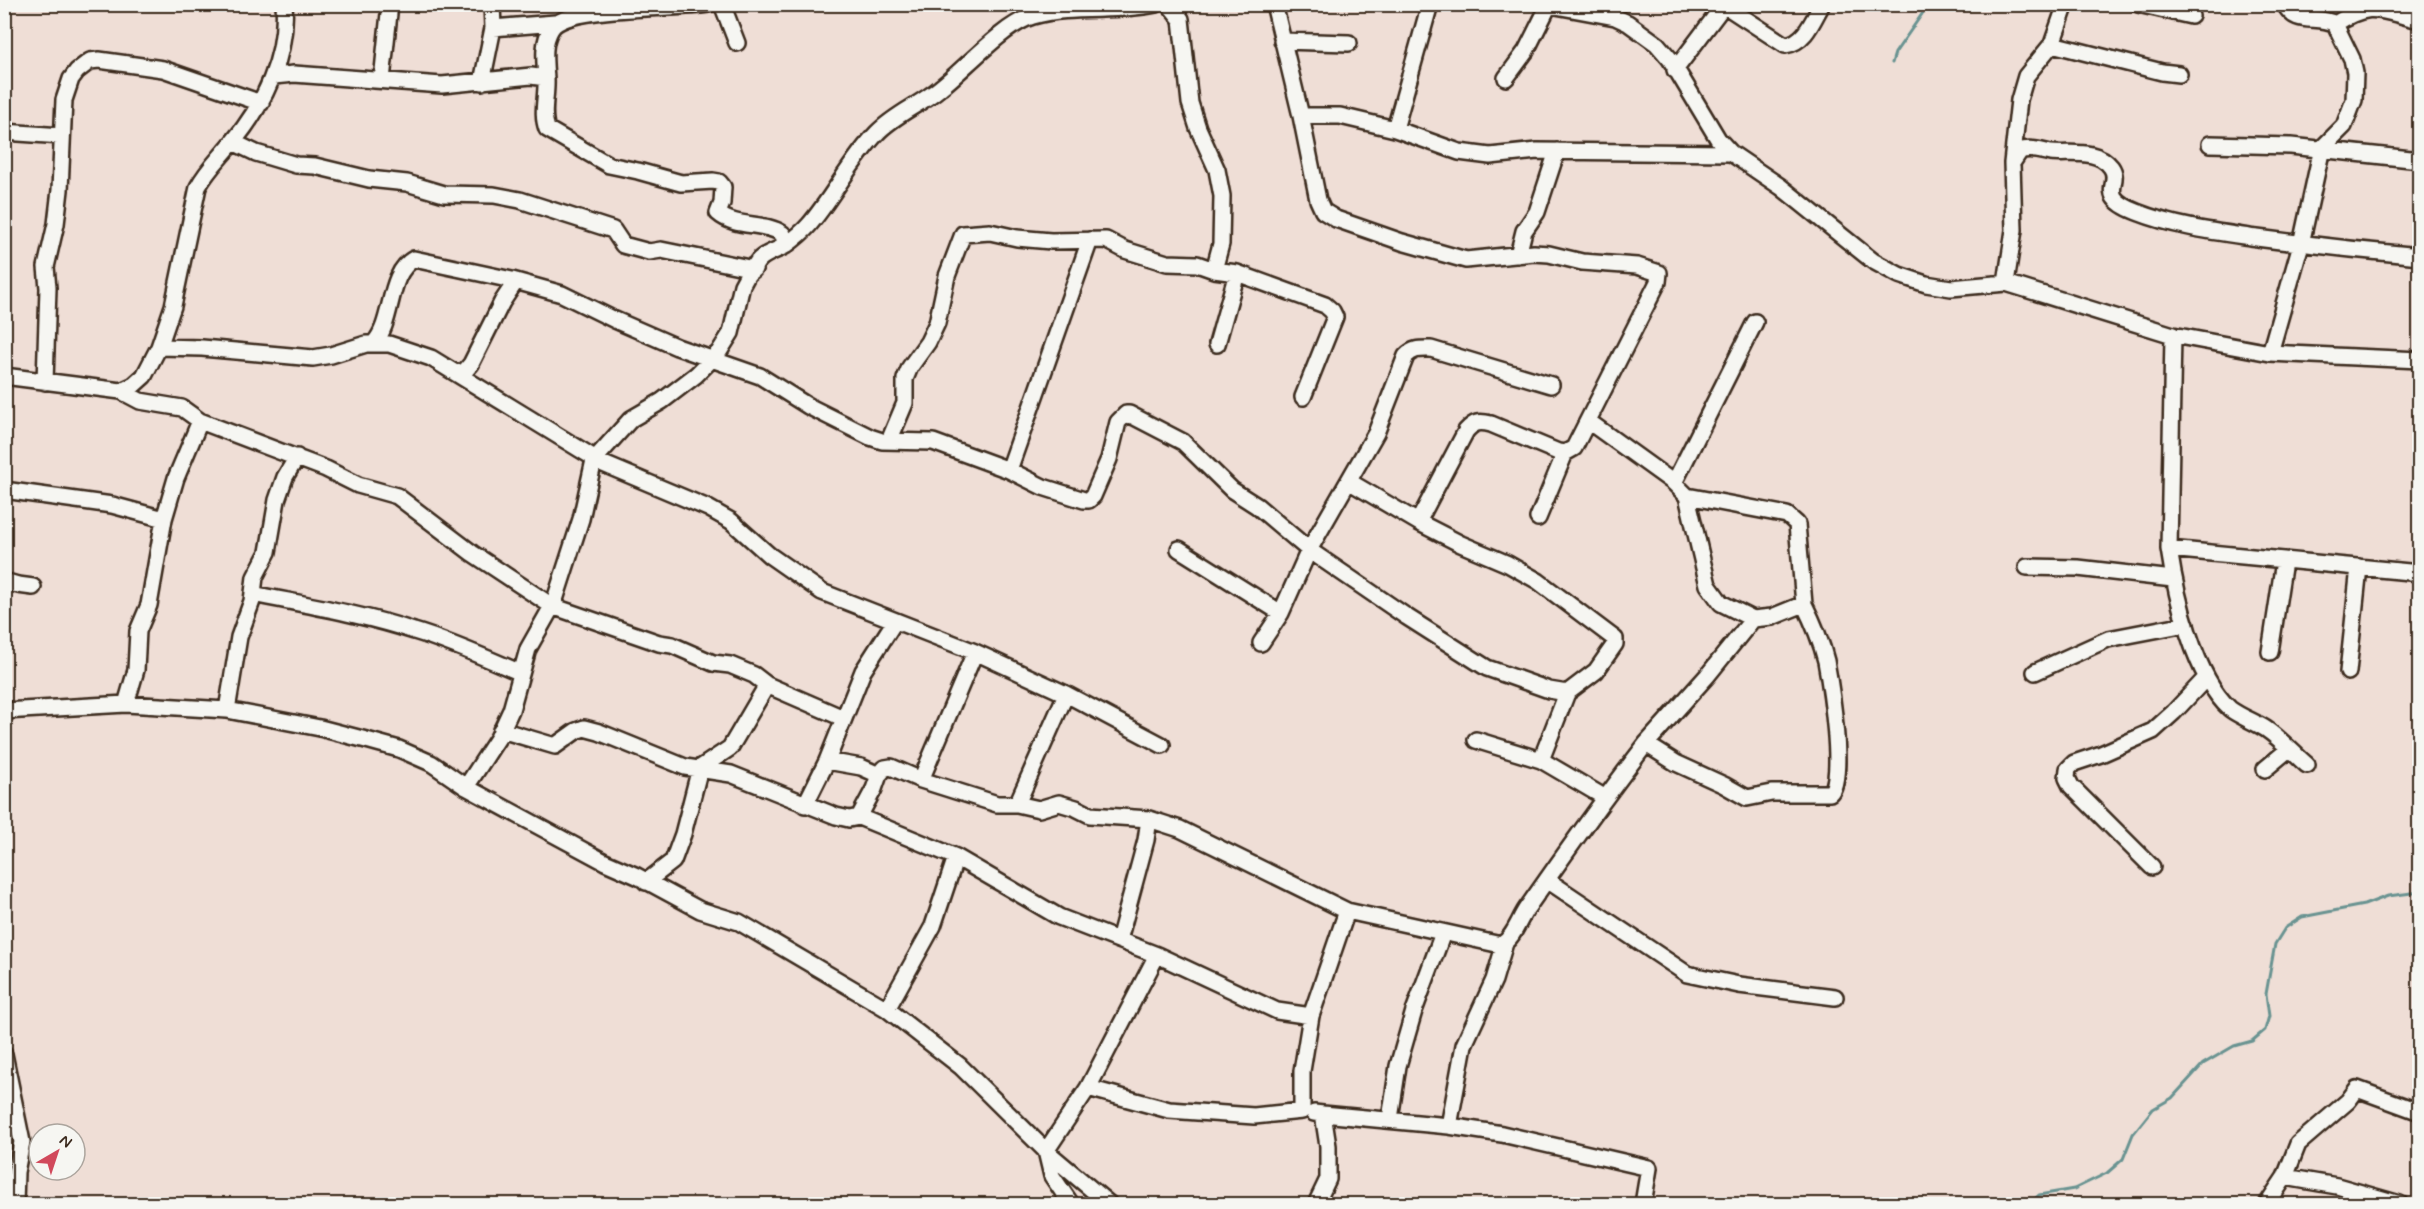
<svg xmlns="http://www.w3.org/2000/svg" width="2424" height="1209" font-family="Mynerve,sans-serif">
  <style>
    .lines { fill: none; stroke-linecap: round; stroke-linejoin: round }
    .stream { stroke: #699391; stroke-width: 3 }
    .minor-casing { stroke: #3b2a1e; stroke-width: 20 }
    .minor { stroke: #f6f6f2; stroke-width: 15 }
  </style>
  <rect width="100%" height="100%" fill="#efded6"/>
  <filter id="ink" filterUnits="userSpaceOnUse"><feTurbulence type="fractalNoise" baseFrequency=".0167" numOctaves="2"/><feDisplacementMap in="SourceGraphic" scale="12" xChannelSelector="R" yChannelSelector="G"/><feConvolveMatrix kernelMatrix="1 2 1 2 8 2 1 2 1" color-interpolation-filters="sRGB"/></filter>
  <g filter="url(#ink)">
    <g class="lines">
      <path class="stream" d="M 1892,63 L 1895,53 L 1929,4
        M 2029,1204 L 2039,1195 L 2074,1189 L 2107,1173 L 2123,1159 L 2133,1134 L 2153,1109 L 2172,1098 L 2203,1064 L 2234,1046 L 2252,1041 L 2265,1030 L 2269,1016 L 2266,994 L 2275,944 L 2285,928 L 2302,917 L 2364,905 L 2388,896 L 2420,892"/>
      <defs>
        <path id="minor" d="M 492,4 L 493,28
          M 709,4 C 679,10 565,4 551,29 C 542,44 545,62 546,79 C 547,96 541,113 547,129 L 609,165 L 638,171 L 681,183 L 713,181 L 719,182 L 723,187 L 722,203 L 718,213 C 736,229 764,221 783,234 L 785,246
          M 722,4 L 737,43
          M 1169,4 L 1181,19 L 1190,103 L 1198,128 L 1217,170 L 1222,196 L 1221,244 L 1214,270
          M 1274,4 L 1301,116 L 1318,200 L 1323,211 L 1336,219 L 1402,242 L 1466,260 L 1534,253 L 1549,254 L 1582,262 L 1637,266 L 1659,273 L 1658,282 L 1574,448 L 1565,453 L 1558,452 L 1491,424 C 1479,421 1474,422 1466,431 L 1418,522
          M 1545,4 L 1615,17 L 1628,23 L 1657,44 L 1670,59 L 1718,139 L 1731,153 L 1781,187 L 1873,261 L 1899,275 L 1926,284 L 1951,288 L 2006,283 L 2173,335 L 2270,353 L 2420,360
          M 2138,4 L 2191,16
          M 2335,24 C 2372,0 2380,11 2420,20
          M 1282,41 L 1349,43
          M 2052,44 L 2162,72 L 2179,74
          M 1675,70 L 1724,5 L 1785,45 C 1805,43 1813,20 1822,4
          M 274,76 L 294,74 L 442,85 L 531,76 L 546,78
          M 1506,78 L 1526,51 L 1549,5
          M 382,80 L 390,4
          M 482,82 L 493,28 L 555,23
          M 1301,116 L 1340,116 L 1395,129 L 1459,152 L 1490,156 L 1537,151 L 1731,153
          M 1395,129 L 1430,4
          M 4,132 L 62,136
          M 233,142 L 256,153 L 296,165 L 315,166 L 369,179 L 407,183 L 444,194 L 494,195 L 520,200 L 613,230 L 623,245 L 649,252 L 661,250 L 754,269
          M 2210,144 L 2291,146 L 2420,160
          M 2012,163 L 2020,151 C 2030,147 2041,151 2051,153 C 2070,155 2097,148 2111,167 C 2123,184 2094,195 2137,212 C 2175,227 2217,232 2257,238 C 2311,245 2365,251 2420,256
          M 1518,255 L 1524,231 L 1537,212 L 1557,151
          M 2006,283 L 2014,230 L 2012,163 L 2019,100 L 2026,76 L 2052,44 L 2066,4
          M 2173,335 L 2169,549 C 2176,596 2194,676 2230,709 C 2241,717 2255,722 2266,729 C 2281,739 2294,754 2307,765
          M 374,343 C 394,322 387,273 414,259 L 512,280 L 562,294 L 615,320 L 677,347 L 760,376 L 808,406 L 870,437 L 882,441 L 933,442 L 1009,470 L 1043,487 L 1084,500 L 1089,500 L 1093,496 L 1109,459 L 1118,422 L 1126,414 L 1129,414 L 1183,442 L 1232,490 L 1257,506 L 1309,550 L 1407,617 L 1487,668 L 1549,690 L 1567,693
          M 1217,344 L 1237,273
          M 159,347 L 202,348 L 313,358 L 331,355 L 366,344 L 389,344 L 431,358 L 591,456 L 594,460 L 708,508 L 731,521 L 769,555 L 822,592 L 975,652 L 1066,694 L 1162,745
          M 2270,353 L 2301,244 L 2322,148 L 2344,126 L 2354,100 L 2355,73 L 2352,59 L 2335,24 C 2318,14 2295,27 2285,4
          M 457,373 L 465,371 L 471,364 L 502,302 L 516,281
          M 4,376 L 121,391 L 134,385 L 144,376 L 159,347 L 173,306 L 198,187 C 207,170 220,158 232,143 C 264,105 288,56 284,4
          M 45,382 L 48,288 L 46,267 L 56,224 L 60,190 L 64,100 L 71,79 L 77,71 L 90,61 L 99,60 L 163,69 L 261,103
          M 121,391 L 140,401 L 182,408 L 200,421 L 326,469 L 358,485 L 397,496 L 472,553 L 552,606 L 659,643 L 672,645 L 713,663 L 730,665 L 754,675 L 767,685 L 730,748 L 700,768 L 683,834 L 673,861 L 646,882
          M 1588,421 L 1674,483 L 1687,496 L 1787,515 L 1797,524 L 1804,604 L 1772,617 L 1753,619 L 1721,603 L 1708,585 L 1687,496
          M 889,441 L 905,403 L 905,379 L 910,367 L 928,342 L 937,323 L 947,276 L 963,234 L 990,232 L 1017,238 L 1051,241 L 1106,240 L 1125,250 L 1167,263 L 1197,264 L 1214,270 L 1237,273 L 1325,305 L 1332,311 L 1335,317 L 1303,397
          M 1009,470 L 1090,240
          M 1350,482 L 1418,522 L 1461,544 L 1508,564 L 1538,581 L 1615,639 L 1615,644 L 1596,671 L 1567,693 L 1541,760
          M 1674,483 L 1755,322
          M 4,490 L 112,505 L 164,519 L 149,605 L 138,631 L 136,670 L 126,704
          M 1538,518 L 1565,453
          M 164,519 L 176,478 L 200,421
          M 1179,549 L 1281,613
          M 2169,549 L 2420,573
          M 2027,567 L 2078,568 L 2173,579
          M 4,581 L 18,585 L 33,587
          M 253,594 C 306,605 363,614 414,631 C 451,642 486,658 521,673
          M 1753,619 L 1707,676 L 1646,744 L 1676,763 L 1724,785 L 1747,798 L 1772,793 L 1830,793 C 1846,780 1830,683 1826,661 C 1821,641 1813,622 1804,604
          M 1261,643 L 1281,613 L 1309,550 L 1376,433 L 1406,356 C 1414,348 1420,349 1431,349 L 1551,385
          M 2270,652 L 2284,561
          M 2035,672 L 2108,639 L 2186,624
          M 2348,672 L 2359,567
          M 767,685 L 843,718
          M 227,710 L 239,637 L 252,601 L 255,577 L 268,552 L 277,500 L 285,477 L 297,457
          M 4,711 L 126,704 L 227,710 L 320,728 L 370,741 L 399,749 L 431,763 L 466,787 L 605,862 L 637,876 L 700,910 L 739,922 L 887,1009 L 960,1066 L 1046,1151 L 1109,1204
          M 501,730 L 555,746 L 576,731 L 584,728 L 599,732 L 685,767 L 731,774 L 836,816 L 849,819 L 859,817 L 874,789 L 879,775 L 885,768 L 891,767 L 921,780 L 997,804 L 1017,804 L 1039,809 L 1059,803 L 1076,808 L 1090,815 L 1149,819 L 1180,829 L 1347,911 L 1501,945 C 1514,938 1519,919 1527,908 C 1566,852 1605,797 1646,744
          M 1476,740 L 1541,760 L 1604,797
          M 827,761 L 861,767 L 879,775
          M 2265,769 L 2289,749
          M 921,780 L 975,652
          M 466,787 L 498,738 L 511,710 L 528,649 L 554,603 L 581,519 L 594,460 L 631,419 L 662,401 L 696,375 L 719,352 L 731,333 L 742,285 L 748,274 L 754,269 C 757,255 774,252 785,246 C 793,240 803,232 809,225 C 834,196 850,161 877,133 C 895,114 920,105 940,88 C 965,69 1004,24 1033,16 C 1073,5 1115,13 1156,4
          M 1017,804 L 1066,694
          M 805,805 L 827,761 L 863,671 L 895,621
          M 859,817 L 956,857 L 1059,917 L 1157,955 L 1088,1088
          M 2152,867 L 2071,786 L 2067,778 L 2068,769 L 2074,763 L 2101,754 L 2153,731 L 2174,712 L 2205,679
          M 1547,880 L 1687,974 L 1739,985 L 1835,997
          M 1119,940 L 1146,840 L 1149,819
          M 1157,955 L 1277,1011 L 1311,1016
          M 887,1009 L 933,926 L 956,857
          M 4,1054 L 22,1142 L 16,1172 L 15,1204
          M 1314,1113 L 1323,1114 L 1328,1146 L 1328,1179 L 1316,1204
          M 1323,1114 L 1449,1126 L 1464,1045 L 1494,980 L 1505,943
          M 1390,1119 L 1398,1066 L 1414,1011 L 1443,933
          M 1449,1126 L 1502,1134 L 1649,1168 L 1643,1204
          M 2285,1177 L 2337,1186 L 2400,1204
          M 1071,1204 L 1052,1176 L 1046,1151 L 1088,1088 L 1169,1110 L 1254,1116 L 1302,1111 L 1302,1071 L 1311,1016 L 1347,911
          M 2267,1204 L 2285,1177 L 2298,1144 L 2348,1101 L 2357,1089 L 2420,1112"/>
      </defs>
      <use href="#minor" class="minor-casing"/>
      <use href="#minor" class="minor"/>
    </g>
  </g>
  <rect width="2424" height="1209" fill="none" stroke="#f6f6f2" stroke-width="24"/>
  <rect x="12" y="12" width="2400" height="1185" fill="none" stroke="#3b2a1e" stroke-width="2" filter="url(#ink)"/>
  <g transform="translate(57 1152) rotate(39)"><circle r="28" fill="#f6f6f2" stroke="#aba49d" stroke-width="1.5"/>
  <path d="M0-4.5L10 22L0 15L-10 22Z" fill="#d1495b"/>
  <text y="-9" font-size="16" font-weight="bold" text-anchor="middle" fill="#3b2a1e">N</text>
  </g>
</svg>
